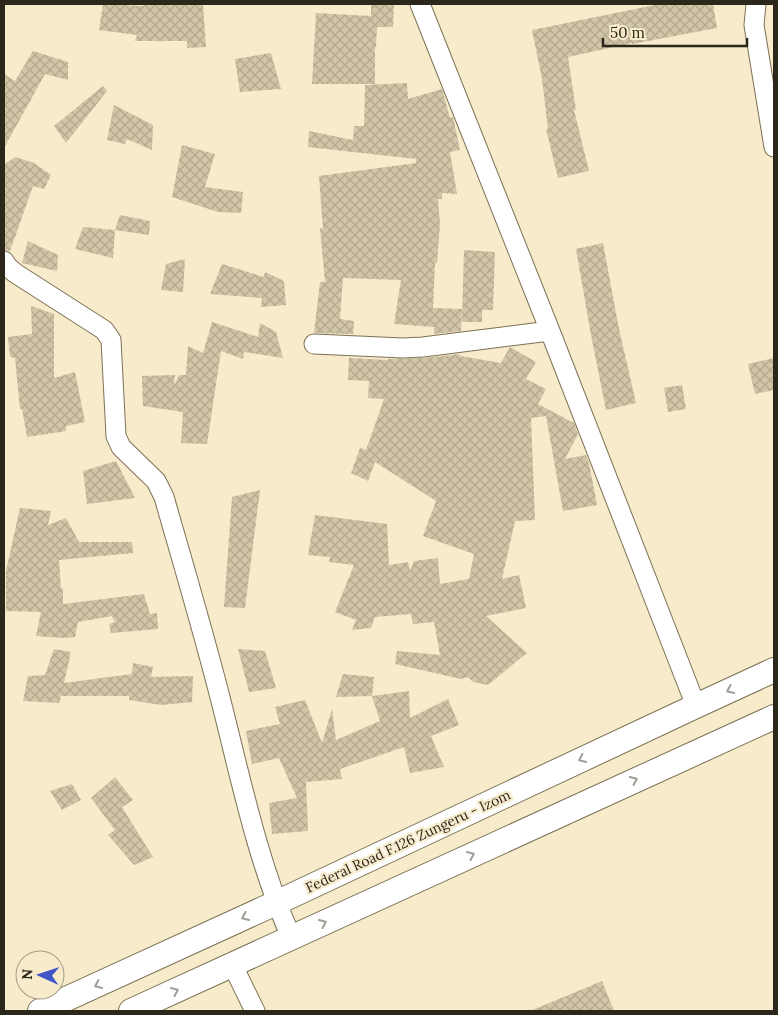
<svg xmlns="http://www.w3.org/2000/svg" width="778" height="1015" font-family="Lora,serif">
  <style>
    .building { fill: url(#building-cross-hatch) }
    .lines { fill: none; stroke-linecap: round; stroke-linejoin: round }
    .minor-casing { stroke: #7b7154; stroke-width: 21 }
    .major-casing { stroke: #7b7154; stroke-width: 26 }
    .minor { stroke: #fff; stroke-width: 19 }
    .major { stroke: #fff; stroke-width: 24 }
    .oneway { stroke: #a09e98 }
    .labels { text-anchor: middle; stroke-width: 4.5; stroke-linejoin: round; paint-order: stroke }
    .street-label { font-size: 14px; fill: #2b271b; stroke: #f7ebcc }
  </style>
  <defs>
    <pattern id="building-cross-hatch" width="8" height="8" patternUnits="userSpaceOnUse" patternTransform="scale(1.25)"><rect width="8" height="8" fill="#d1c5a7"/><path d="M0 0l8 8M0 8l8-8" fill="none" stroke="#b4a98f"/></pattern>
  </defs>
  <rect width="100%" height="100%" fill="#f7ebcc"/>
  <path class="building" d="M 103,4 L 144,6 L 144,4 L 203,4 L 206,47 L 187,48 L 187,41 L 135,41 L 137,35 L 99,30 Z
    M 371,4 L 394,4 L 393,27 L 377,27 L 376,47 L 375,47 L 375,84 L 312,84 L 316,13 L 371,16 Z
    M 660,4 L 713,4 L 717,28 L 632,44 L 632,43 L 568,57 L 576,110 L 574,110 L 589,171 L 558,178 L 546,129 L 548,129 L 542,79 L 532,30 Z
    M 33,51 L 68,62 L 68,80 L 45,74 L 4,148 L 4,74 L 15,81 Z
    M 271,53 L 281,89 L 240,92 L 235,59 Z
    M 407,83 L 408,99 L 442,89 L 450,118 L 453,117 L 460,150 L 450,152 L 457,194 L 442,193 L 442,199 L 438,199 L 440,224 L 437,263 L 435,263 L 433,308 L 462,309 L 461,331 L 434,334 L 434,327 L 394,324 L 401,280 L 343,278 L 340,319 L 354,321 L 353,334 L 314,333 L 320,282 L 325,282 L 320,228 L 323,229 L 319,176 L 416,163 L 416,159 L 308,147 L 309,131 L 353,140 L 354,126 L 364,126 L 365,85 Z
    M 103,86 L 107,91 L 66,143 L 54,126 Z
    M 114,105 L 153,125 L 152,150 L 127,139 L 125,144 L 107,140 Z
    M 182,145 L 215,154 L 205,187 L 243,192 L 241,213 L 218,212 L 172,197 Z
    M 15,157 L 34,163 L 51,175 L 44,189 L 33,186 L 10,251 L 4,250 L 4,165 Z
    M 120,215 L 150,221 L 149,235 L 115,230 Z
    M 83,227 L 115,230 L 113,258 L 75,249 Z
    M 28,241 L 58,255 L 57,271 L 22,263 Z
    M 603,243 L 619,329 L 636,403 L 606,410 L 591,335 L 576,249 Z
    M 464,250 L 495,252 L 493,310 L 482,310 L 482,322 L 462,322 Z
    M 185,259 L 183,292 L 161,290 L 166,264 Z
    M 222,264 L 264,277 L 265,272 L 284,281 L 286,305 L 261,307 L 262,298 L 210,294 Z
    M 31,306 L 54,314 L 54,378 L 75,372 L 85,422 L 66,426 L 66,431 L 27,437 L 22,409 L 20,409 L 15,358 L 10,357 L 8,337 L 32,334 Z
    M 212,322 L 258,337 L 260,323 L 276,332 L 283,358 L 244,352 L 243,359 L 221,351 L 207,444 L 181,443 L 183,412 L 143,406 L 142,376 L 175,375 L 174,386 L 179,375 L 186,375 L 188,346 L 203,353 Z
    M 510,347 L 536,362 L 526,379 L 546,389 L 538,404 L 574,423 L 578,434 L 565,459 L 586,455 L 589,463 L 597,505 L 563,511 L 546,416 L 531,418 L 535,520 L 515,521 L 502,579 L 519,575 L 526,608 L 486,616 L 527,653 L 488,685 L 473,682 L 468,677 L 461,679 L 395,664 L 397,651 L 440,655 L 434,622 L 413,624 L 411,614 L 375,617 L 371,628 L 352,630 L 356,620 L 335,612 L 354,565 L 329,562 L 330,557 L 308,555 L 315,515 L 387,524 L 389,565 L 408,562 L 410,571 L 414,561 L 438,558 L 440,584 L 469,579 L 474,554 L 423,536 L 436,501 L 375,462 L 368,481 L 351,473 L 360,448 L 366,450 L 384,399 L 368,398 L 369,381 L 348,380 L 349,358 L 388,360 L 388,359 L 424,358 L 460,354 L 460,356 L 501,363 Z
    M 774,358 L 774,390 L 755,394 L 748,364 Z
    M 682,385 L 686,409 L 668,412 L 664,388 Z
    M 116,461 L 135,498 L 87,504 L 83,471 Z
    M 260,490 L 245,608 L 224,607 L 232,497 Z
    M 20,508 L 51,511 L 48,525 L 66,518 L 79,542 L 132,542 L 133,553 L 59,560 L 61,589 L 63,588 L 63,604 L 144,594 L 150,614 L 157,613 L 158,629 L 111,633 L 109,624 L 115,622 L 112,616 L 78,622 L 75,637 L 62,638 L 36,636 L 41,612 L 6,611 L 6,571 Z
    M 54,649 L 71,652 L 64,683 L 132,674 L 133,663 L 153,667 L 151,677 L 193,676 L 192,702 L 161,705 L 129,700 L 129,696 L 61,696 L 59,703 L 23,701 L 28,676 L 45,675 Z
    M 238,649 L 265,651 L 276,688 L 249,692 Z
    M 343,674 L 374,677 L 372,696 L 336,697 Z
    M 409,691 L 410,718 L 448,699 L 459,725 L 431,736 L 444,767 L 410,773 L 404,747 L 340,769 L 342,779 L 306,782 L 308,831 L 272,834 L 269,803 L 297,798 L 279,758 L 252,764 L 246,731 L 280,724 L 275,707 L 305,700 L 322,743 L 332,709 L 336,740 L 380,721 L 372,696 Z
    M 115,777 L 133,800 L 122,807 L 153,857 L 134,865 L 108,835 L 115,830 L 91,798 Z
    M 72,784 L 81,800 L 62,810 L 50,791 Z
    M 602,981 L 614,1011 L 530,1011 Z"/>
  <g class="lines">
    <defs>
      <path id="minor" d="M 420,4 L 550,331 L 696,706
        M 756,4 L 754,25 L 774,147
        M 4,261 L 8,267 L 15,273 L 104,330 L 111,340 L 116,436 L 121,447 L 156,481 L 164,497 C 184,567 205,637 223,709 C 242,785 259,865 291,937
        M 314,344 L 403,348 L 423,347 L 550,331
        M 232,964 L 255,1011"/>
      <path id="major" d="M 40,1011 L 276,903 L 696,706 L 774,670
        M 131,1011 L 774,717"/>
    </defs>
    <use href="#minor" class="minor-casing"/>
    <use href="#major" class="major-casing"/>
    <use href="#minor" class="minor"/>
    <use href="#major" class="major"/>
  </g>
  <defs><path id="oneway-chevron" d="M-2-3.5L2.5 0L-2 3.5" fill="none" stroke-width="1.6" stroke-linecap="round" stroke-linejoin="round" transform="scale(1.25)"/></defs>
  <g class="oneway">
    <use href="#oneway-chevron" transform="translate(730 690) rotate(156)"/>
    <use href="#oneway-chevron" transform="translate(582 759) rotate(155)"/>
    <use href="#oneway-chevron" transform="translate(634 780) rotate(-25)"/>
    <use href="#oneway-chevron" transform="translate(471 855) rotate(-25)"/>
    <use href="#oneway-chevron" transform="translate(245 917) rotate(156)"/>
    <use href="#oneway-chevron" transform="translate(323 923) rotate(-25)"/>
    <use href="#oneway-chevron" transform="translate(98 985) rotate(155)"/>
    <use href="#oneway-chevron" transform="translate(175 991) rotate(-25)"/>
  </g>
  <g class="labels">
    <g class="street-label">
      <text transform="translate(408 841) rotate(-25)" y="5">Federal Road F.126 Zungeru - Izom</text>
    </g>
  </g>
  <rect width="778" height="1015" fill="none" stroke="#2b271b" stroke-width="10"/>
  <g transform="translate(40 975) rotate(273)"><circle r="24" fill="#f7ebcc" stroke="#a59d85"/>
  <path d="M0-4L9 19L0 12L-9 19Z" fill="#3f55c8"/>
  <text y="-8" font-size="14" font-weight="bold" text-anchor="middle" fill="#2b271b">N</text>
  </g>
  <path d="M603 38v8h144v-8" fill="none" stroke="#2b271b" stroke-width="2.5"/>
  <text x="610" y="38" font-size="15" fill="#2b271b" stroke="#f7ebcc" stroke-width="4" paint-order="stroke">50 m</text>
</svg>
